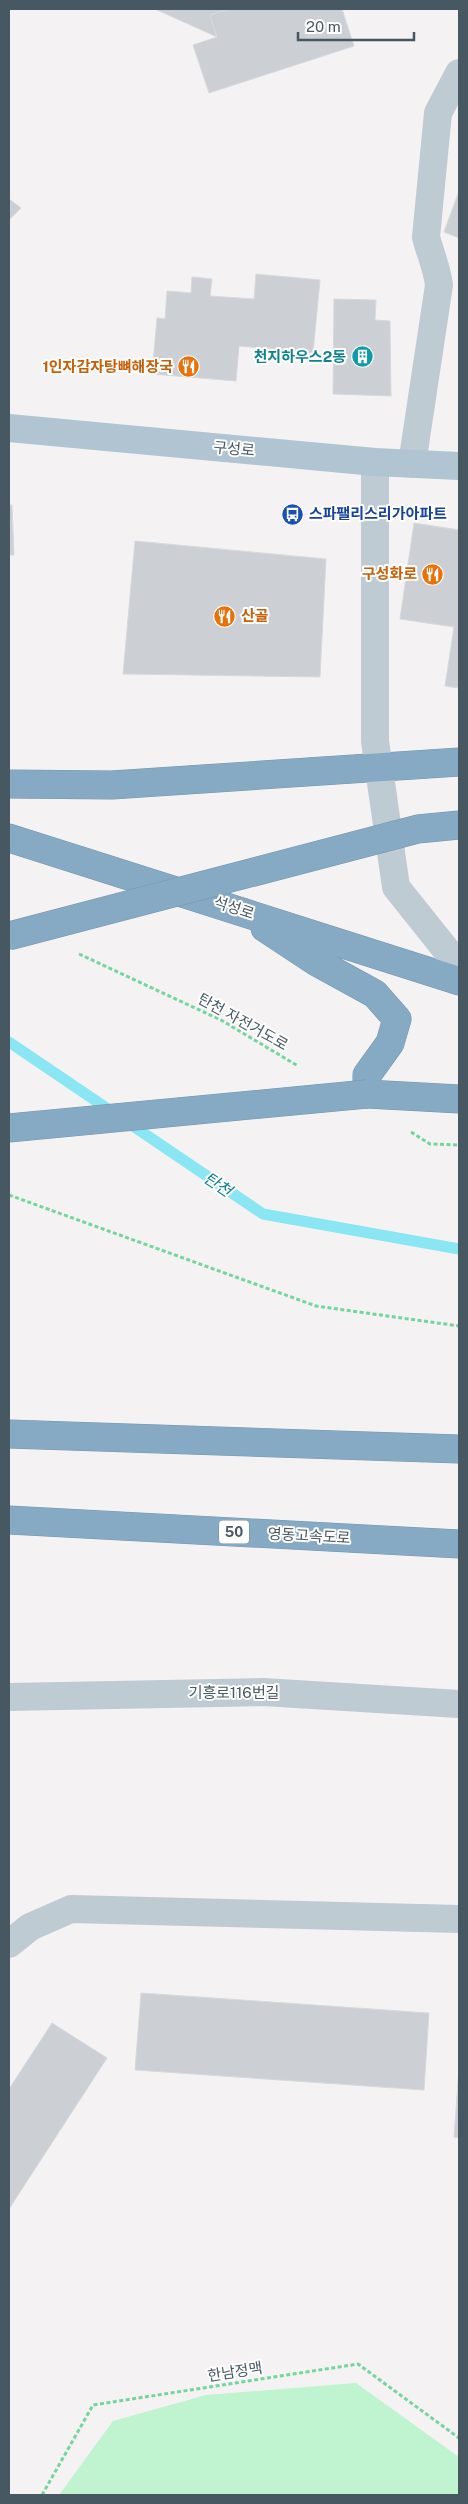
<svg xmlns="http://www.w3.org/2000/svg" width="468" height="2504" font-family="'Public Sans','Noto Sans KR',sans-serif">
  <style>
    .green { fill: #c0f3cf }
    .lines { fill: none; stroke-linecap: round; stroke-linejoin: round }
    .stream { stroke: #8ae6f3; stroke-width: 11 }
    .building { fill: #ccd0d5; stroke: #d6d9de }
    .highway-casing { stroke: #7295b0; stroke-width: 29 }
    .path { stroke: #74d59d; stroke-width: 3; stroke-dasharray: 4 2.5; stroke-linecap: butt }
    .minor { stroke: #bfcbd2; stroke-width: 28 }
    .major { stroke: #b1c4d2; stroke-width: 28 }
    .highway { stroke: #87aac4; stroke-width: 28 }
    .highway-bridge-casing { stroke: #7295b0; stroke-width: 29; stroke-linecap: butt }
    .highway-bridge { stroke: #87aac4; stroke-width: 28 }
    .labels { text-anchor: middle; stroke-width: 4; stroke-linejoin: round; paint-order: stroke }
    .shield { fill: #fff; stroke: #7f8a91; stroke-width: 1 }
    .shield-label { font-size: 14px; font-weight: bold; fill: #485862 }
    .culture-label { font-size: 15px; font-weight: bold; fill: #0d838f; stroke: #fff; text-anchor: end }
    .food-label { font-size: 15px; font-weight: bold; fill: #c56008; stroke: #fff; text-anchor: end }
    .street-label { font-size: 15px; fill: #485862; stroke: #fff }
    .transit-label { font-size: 15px; font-weight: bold; fill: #164399; stroke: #fff; text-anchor: start }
    .water-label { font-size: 16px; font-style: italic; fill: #067f90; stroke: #fff }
  </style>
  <rect width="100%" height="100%" fill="#f5f2f3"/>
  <path class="green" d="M 356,2383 L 459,2457 L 459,2495 L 59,2495 L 113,2421 L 206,2395 Z"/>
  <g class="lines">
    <path class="stream" d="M 9,1042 L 263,1214 L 459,1249"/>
  </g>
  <path class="building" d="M 155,9 L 228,9 L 210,15 L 217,37 Z
    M 228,9 L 342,9 L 354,46 L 209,93 L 193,45 L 217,37 L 210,15 Z
    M 459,191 L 459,238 L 444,232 Z
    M 9,199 L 21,208 L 9,220 Z
    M 256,274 L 320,280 L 313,353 L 239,346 L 236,381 L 152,374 L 157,318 L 165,319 L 167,291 L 191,293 L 192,277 L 212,279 L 210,296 L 254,299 Z
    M 334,299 L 376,300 L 375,320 L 390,321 L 391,396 L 333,394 Z
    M 9,505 L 12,505 L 14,555 L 9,555 Z
    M 414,523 L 459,530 L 459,688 L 445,686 L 454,627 L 400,619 Z
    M 135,541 L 326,559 L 320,677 L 123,674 Z
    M 141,1993 L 429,2013 L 424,2090 L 135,2070 Z
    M 52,2023 L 107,2058 L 9,2209 L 9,2089 Z
    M 459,2068 L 459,2138 L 454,2137 Z"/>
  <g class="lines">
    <defs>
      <path id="highway" d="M 9,784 L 112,785 L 459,762
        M 9,838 L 459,981
        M 265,928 L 315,961 L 375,994 L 397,1019 L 390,1043 L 367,1075 L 367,1094 L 459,1099
        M 9,1434 L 459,1449
        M 9,1520 L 459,1544"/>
    </defs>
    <use href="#highway" class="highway-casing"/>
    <path class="path" d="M 79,954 L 221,1020 L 298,1066
      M 411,1132 L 430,1144 L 459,1145
      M 9,1195 L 316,1306 L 459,1326
      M 42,2495 L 93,2405 L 358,2364 L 459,2438"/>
    <path class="minor" d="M 375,462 L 375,741 L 396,887 L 459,966
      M 412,464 L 439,285 C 437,268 430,253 426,237 L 438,113 L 459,73
      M 9,1697 L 263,1692 L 459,1704
      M 9,1944 L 30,1927 L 71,1909 L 459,1919"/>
    <path class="major" d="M 9,428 L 375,462 L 459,466"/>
    <use href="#highway" class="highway"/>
    <defs>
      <path id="highway-bridge" d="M 9,936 L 418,829 L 459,825
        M 9,1128 L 367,1094"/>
    </defs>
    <use href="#highway-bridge" class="highway-bridge-casing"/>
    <use href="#highway-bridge" class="highway-bridge"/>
  </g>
  <defs>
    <symbol id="building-disc" viewBox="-11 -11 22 22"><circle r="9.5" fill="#0f9aa8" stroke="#fff"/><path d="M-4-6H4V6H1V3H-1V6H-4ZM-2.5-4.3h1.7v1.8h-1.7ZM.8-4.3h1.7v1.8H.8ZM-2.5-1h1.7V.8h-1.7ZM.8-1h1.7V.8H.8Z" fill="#fff"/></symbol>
    <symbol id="restaurant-disc" viewBox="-11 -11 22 22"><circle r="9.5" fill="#e8710a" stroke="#fff"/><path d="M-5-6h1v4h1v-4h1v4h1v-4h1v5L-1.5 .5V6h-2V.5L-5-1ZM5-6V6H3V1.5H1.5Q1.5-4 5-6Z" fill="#fff"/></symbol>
    <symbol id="bus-disc" viewBox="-11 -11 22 22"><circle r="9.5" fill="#1a4fb4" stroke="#fff"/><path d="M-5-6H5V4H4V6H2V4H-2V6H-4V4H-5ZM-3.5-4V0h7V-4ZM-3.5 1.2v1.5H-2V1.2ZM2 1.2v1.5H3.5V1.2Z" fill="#fff"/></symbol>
  </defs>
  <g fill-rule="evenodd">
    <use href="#building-disc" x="350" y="344" width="25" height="25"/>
    <use href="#restaurant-disc" x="176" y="354" width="25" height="25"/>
    <use href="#bus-disc" x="280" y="502" width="25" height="25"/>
    <use href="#restaurant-disc" x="420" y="562" width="25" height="25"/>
    <use href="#restaurant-disc" x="212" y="604" width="25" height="25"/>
  </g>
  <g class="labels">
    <rect class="shield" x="219" y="1520.5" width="30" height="23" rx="4"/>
    <g class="shield-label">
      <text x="234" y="1537">50</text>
    </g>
    <g class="culture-label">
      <text x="346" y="362">천지하우스2동</text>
    </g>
    <g class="food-label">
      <text x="173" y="372">1인자감자탕뼈해장국</text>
      <text x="417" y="579">구성화로</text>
      <text x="241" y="621" text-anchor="start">산골</text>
    </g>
    <g class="street-label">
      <text transform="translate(234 449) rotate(5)" y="5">구성로</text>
      <text transform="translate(234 908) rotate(18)" y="5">석성로</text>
      <text transform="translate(243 1022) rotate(29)" y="5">탄천 자전거도로</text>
      <text transform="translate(309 1536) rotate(3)" y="5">영동고속도로</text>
      <text x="234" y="1698">기흥로116번길</text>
      <text transform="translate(235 2372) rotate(-9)" y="5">한남정맥</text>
    </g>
    <g class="transit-label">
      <text x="309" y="519">스파팰리스리가아파트</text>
    </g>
    <g class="water-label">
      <text transform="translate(218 1184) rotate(34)" y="6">탄천</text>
    </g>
  </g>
  <rect width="468" height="2504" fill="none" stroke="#485862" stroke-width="20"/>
  <path d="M298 32v8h116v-8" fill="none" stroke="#485862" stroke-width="2.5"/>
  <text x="306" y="32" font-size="15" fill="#485862" stroke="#ffffff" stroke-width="4" paint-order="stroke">20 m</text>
</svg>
